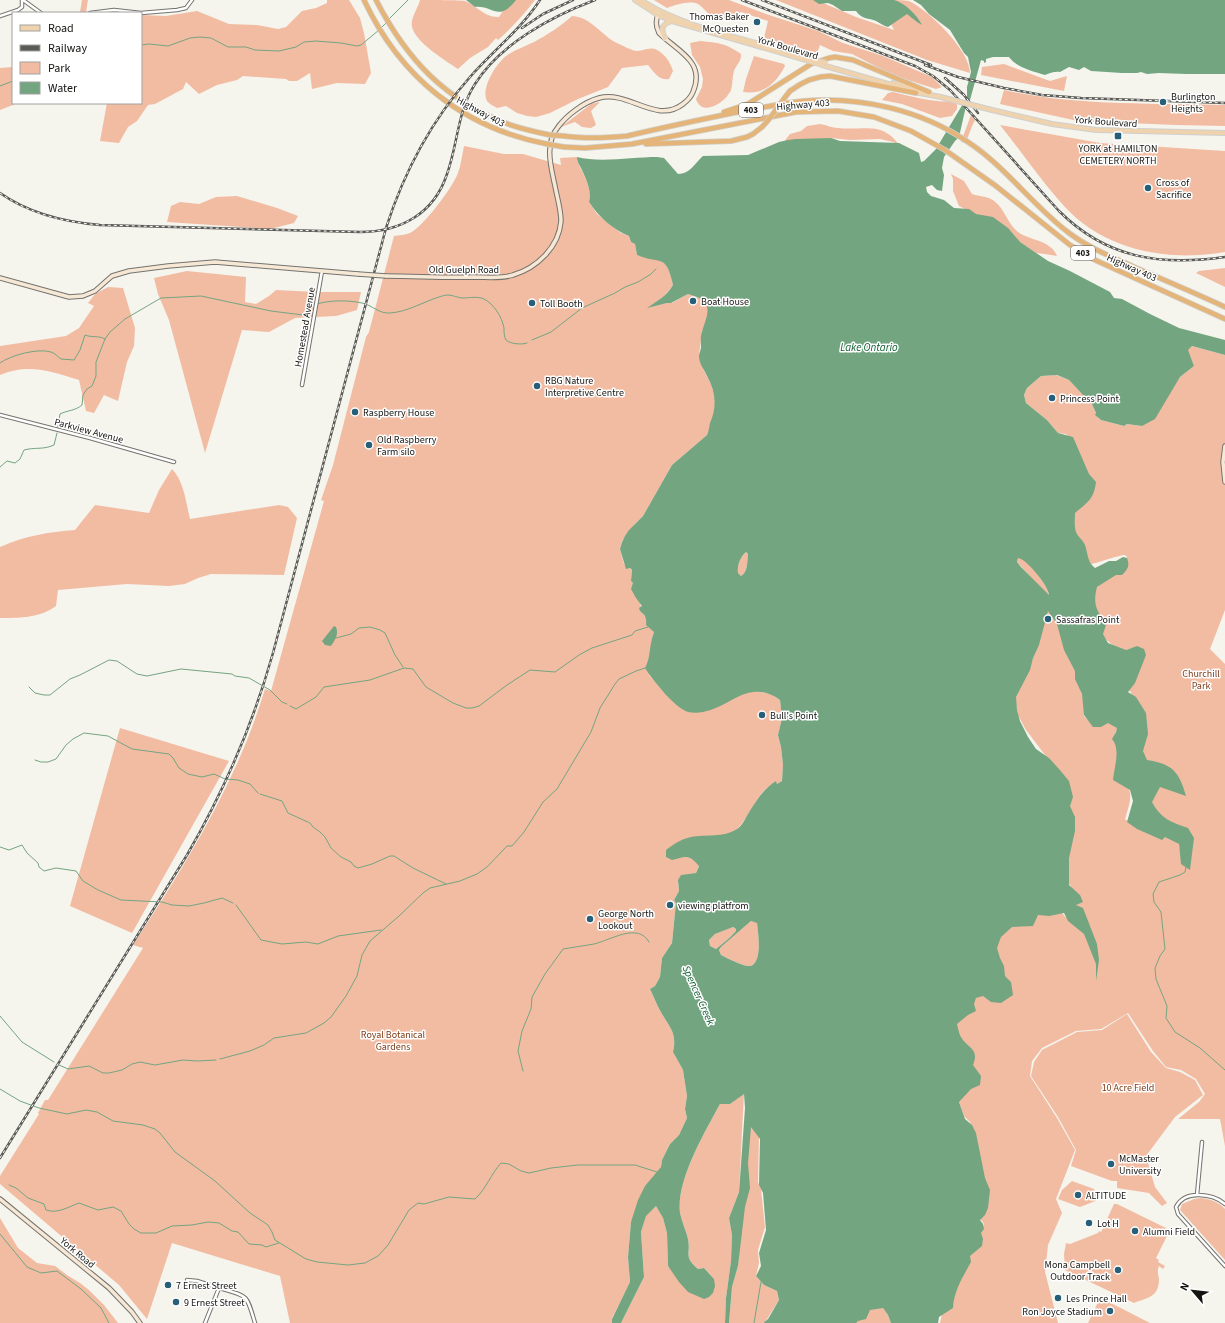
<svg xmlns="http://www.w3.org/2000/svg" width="1225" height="1323" font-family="'Source Sans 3',sans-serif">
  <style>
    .green { fill: #f2bca3 }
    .water { fill: #74a581; fill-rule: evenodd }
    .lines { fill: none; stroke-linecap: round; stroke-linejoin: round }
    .stream { stroke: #74a581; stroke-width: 1 }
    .street-casing { stroke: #74736e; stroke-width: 4.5 }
    .secondary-casing { stroke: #74736e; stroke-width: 5.5 }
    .primary-casing { stroke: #d0d0cf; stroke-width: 6 }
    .highway-casing { stroke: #d0d0cf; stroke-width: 6 }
    .street { stroke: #fff; stroke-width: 2.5 }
    .secondary { stroke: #f7e8d6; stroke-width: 3.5 }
    .primary { stroke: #efd2ae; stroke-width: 4 }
    .highway { stroke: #e4b478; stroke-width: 4.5 }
    .rail-casing { stroke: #5a5a56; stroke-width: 2.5 }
    .rail { stroke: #fff; stroke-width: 1; stroke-dasharray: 3; stroke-linecap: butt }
    .secondary-bridge-casing { stroke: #74736e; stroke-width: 5.5; stroke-linecap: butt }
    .primary-bridge-casing { stroke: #d0d0cf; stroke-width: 6; stroke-linecap: butt }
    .highway-bridge-casing { stroke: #d0d0cf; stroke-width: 6; stroke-linecap: butt }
    .secondary-bridge { stroke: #f7e8d6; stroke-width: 3.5 }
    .primary-bridge { stroke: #efd2ae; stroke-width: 4 }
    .highway-bridge { stroke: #e4b478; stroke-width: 4.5 }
    .poi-dot { fill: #275f79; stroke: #fff; stroke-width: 1.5 }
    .labels { text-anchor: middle; stroke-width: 3; stroke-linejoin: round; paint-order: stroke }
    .shield { fill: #fff; stroke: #5a5a58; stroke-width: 1 }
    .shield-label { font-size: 9px; font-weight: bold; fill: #141411 }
    .poi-label { font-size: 10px; fill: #141411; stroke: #fff; text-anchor: start }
    .street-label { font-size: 10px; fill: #141411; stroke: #fff }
    .park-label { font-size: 10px; fill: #7d3b17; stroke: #fff }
    .water-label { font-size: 11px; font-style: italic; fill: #0f5e30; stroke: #fff }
  </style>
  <rect width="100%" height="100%" fill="#f5f4ed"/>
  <path class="green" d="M 82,0 L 88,0 L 86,12 L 80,12 Z
    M 327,0 L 349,0 L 360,18 L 364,33 L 371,73 L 365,84 L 337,83 L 312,89 L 310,73 L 297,81 L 289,81 L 286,79 L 243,76 L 237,80 L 217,85 L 199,94 L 186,82 L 183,89 L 155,104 L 148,105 L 137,121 L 128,127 L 119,143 L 100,141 L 107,103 L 141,103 L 141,15 L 166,16 L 197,11 L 229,24 L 257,25 L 278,29 L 286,27 L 302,11 L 316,8 L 327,3 Z
    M 420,0 C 430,0 458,0 465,1 C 477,6 485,18 499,17 L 510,0 L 535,0 C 524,14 512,28 498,40 L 496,38 L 488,47 L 470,58 L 458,69 C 445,60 416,43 412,27 C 410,19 418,8 420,0 Z
    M 654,0 L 729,0 L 769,15 L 818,31 L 843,43 L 883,56 L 932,77 L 942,87 L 936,89 L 908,80 L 885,71 L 852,54 L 833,51 L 820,45 L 816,56 L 773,42 L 764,38 L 768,21 L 741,12 L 727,19 L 714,19 C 708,14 704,8 698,4 C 689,0 675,5 667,8 Z
    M 776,0 L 816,0 L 856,17 L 894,30 L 890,22 L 890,0 C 895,0 903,0 909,1 C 928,10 970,50 970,73 L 927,60 Z
    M 572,16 C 592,17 602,37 619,44 C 623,46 631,50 636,51 C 643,51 650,46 657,50 C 666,55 670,62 673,71 L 669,79 C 659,81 654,72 648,65 L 622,68 L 608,87 L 578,99 L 550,113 L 536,117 L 527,116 L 517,113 L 506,106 L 497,108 C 494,106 489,104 487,101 C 480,88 498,60 509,54 C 517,49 526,46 534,42 C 547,35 561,26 572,16 Z
    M 700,41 C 719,43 725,43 741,54 C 742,60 736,66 734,71 C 732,77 733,84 731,90 C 726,102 702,118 696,99 L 702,87 L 703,79 L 700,67 L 692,55 L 690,43 Z
    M 754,56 L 784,64 L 785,66 C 776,83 764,95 743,92 L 746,79 Z
    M 1004,64 L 1050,81 L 1067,76 L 1064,91 L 981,75 L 982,67 Z
    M 13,67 L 13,103 L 18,103 L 0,110 L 0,68 Z
    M 1004,90 C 1075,106 1152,103 1225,105 L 1225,126 L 1176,125 L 1078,121 L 1000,104 Z
    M 893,92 C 914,97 933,103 955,101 L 957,105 L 957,109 L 952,116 L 940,118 L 902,104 L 882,100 L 888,93 Z
    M 600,102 L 591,111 L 596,125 L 591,128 L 582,127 L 575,122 L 561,127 L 591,104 Z
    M 971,115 L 975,120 C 971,127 969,136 965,143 L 961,142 Z
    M 820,124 C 827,125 832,128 838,128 C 864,131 882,120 900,146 L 893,142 L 880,139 L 850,140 L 831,138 L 783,143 L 790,134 L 801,131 L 807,126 Z
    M 1000,125 L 1100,143 L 1225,151 L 1225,252 C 1168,262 1105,251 1064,206 C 1042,182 1021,151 1000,125 Z
    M 464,146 L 504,154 L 523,154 L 561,165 L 560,158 L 577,157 C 577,162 579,164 581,169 C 586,179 592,190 589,202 L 597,214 L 621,233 L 629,236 L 631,242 L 635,244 L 637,255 C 661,261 668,257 673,285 C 667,295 658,301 649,307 L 667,303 L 672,303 L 688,294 L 697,297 L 707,302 L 709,313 L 702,332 L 699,355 L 703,369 L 711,384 L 716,400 L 713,418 L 710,425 L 709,431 L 707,435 L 672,465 L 643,516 L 634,525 L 622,541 L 620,549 L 624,564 L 632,570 L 631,581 L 633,583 L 644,615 L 654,632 L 652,637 L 649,675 L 671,699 L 724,698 L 755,691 L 771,694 L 780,700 L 782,718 L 778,735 L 781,747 L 783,765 L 782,781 L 777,784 L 776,782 C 758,791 755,806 743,822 C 731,838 714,851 699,865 L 696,873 L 690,874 L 678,883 L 679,891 L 674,900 L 676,903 L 672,943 L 662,958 L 660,977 L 655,986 L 650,989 C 654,997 657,1006 662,1014 C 671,1029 677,1034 673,1052 L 683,1070 L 687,1096 L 685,1109 L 687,1118 L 679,1135 L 670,1144 L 662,1160 L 661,1167 L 631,1222 L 628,1257 L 630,1283 L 612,1318 L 612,1323 L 290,1323 L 280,1276 L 172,1243 L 147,1319 L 119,1285 L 0,1184 L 0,1176 L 39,1114 L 38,1113 L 45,1100 L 48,1100 L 143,948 L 133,945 C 186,864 237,782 265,689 L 271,691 L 324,501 L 321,500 L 333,465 L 366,337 L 369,332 L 394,236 C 399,235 405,235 410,233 C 423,227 453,187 458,173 C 461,165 462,155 464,146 Z
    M 951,174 L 964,181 L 972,194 C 978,196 985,196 991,199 C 1006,207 1006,225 1021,234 C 1034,241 1051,241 1057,256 L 1045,254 L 1036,253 L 983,218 L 959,206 L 953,191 L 953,179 Z
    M 237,196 L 277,208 L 298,216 L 294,223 L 270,229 L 167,222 L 171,206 L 180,202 L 199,204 L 216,197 Z
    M 1225,268 L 1225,287 L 1196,273 L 1199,271 Z
    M 187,271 L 246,277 L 245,302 L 256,304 L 269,296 L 276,290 L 316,292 L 312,317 L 295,318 L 269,332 L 242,330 L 205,453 L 169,320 L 158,294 L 154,278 Z
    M 108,287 L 123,288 L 135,328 L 134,346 L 127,362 L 118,401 L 104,395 L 94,413 L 86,411 L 79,380 C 51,371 28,363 0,375 L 0,346 L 66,336 L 79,328 L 94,306 L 88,303 L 95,294 Z
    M 320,292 L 361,292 L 357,310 L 336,316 L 316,317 Z
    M 1192,346 L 1225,355 L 1225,610 L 1210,649 L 1225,664 L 1225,1146 L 1220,1119 L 1178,1119 L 1199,1102 L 1205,1094 L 1196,1079 L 1181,1070 L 1166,1067 L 1153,1051 L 1128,1013 L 1101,1029 L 1076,1031 L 1042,1048 L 1032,1061 L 1030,1076 L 1057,1118 L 1075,1150 L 1056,1199 L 1062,1213 L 1048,1245 L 1045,1272 L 1058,1323 L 940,1323 L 942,1314 L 980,1230 L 984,1225 L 983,1222 L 978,1217 L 973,1130 L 970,1122 L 964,1116 L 958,1099 L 957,1033 L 956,1021 L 995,945 L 999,934 L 1036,912 L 1060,910 L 1066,918 L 1067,890 L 1071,886 L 1067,882 L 1061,776 L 1026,730 L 1018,715 L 1015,700 L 1043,616 L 1050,607 L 1073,657 L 1076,676 L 1084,700 L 1084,716 L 1091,723 L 1107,718 L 1118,729 L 1116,731 L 1115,734 L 1118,736 L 1117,764 L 1115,768 C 1132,792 1134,790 1125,819 L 1135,826 L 1163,833 L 1179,844 L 1179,848 L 1190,853 L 1147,804 L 1139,757 L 1131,692 L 1126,689 L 1138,650 L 1131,648 L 1124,651 C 1116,647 1106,642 1101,633 C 1096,625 1095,600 1094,589 L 1125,566 L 1127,557 L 1125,555 C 1119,555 1100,562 1092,564 L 1090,563 L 1072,529 L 1073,442 L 1066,434 L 1058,433 L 1047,420 L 1026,403 L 1024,395 L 1027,388 L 1041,376 L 1056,375 L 1069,380 L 1083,395 L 1090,400 L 1098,418 L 1101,420 L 1124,426 L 1127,424 L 1142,426 L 1170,392 L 1180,377 L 1194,366 L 1187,350 Z
    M 172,469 C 184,481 186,503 190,519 L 279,505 L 288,507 L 297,518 L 284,575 L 211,574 L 198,578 L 185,584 L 169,586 L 127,584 L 58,590 L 56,606 C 40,618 20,618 0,618 L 0,547 C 24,536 49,532 75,530 L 95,505 L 149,513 L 159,490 Z
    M 746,552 L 748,554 C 747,562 748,572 741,576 L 738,573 C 737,566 740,557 746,552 Z
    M 1018,558 L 1021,558 C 1022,559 1024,560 1026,561 C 1032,566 1049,588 1049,595 L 1046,594 L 1017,562 Z
    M 120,728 L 229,761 L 132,933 L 70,906 Z
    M 751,921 L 757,922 C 758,932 763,963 750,966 C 744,967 727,958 721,955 L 719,950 L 721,947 Z
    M 732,927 L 736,929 L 736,931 C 730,938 723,943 716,949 L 710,946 L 709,940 L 715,934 Z
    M 1127,1014 L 1151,1052 L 1166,1068 L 1180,1072 L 1195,1080 L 1203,1095 L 1175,1117 L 1146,1156 L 1155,1187 L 1167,1203 L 1162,1206 L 1149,1193 L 1117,1188 L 1117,1181 L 1112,1181 L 1071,1166 L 1076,1150 L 1058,1117 L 1031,1076 L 1034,1062 L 1042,1050 L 1077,1032 L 1102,1030 Z
    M 751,1089 L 759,1136 L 758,1182 L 761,1189 L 765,1227 L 758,1250 L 759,1263 L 756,1276 L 764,1285 L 777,1291 L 779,1300 L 767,1319 L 765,1321 L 766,1323 L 729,1323 L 732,1287 L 738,1266 Z
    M 744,1093 L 739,1192 L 729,1218 L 732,1235 L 731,1261 L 726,1298 L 725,1323 L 621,1323 L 644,1277 L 641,1232 L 646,1215 L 656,1206 L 663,1218 L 667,1233 L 668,1267 L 714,1279 L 704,1268 L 698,1269 C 683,1256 691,1255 688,1239 C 686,1231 682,1222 680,1213 C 676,1180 705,1132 720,1104 L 730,1104 Z
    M 1072,1181 L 1094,1189 L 1098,1200 L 1080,1207 L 1058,1199 L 1062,1190 Z
    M 1201,1198 C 1210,1199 1219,1202 1225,1209 L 1225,1260 L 1180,1210 L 1182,1204 L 1194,1199 Z
    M 1114,1204 L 1117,1204 L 1170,1230 L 1156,1258 L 1159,1260 L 1158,1262 L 1165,1266 L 1163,1269 L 1159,1266 C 1157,1271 1158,1274 1159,1279 C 1159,1298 1146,1298 1134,1303 L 1065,1270 L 1064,1254 L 1066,1243 L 1070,1244 L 1098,1233 L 1099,1231 L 1101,1232 Z
    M 0,1218 L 18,1248 L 37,1263 L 55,1266 L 67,1275 L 80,1283 L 89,1290 L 104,1305 L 118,1323 L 0,1323 Z
    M 1100,1298 L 1103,1299 L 1150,1323 L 1088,1323 Z
    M 881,1305 L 888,1315 L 891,1323 L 854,1323 L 869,1307 Z"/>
  <path class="water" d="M 466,0 L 516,0 C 498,23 493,5 475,7 Z
    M 813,0 L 894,0 C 905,3 917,15 922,25 L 917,22 L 907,14 L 888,27 C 884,26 880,23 876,21 C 869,18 861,19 856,11 L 842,11 L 833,5 L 828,3 L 819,4 Z
    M 913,0 L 1225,0 L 1225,74 L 1186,74 L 1159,73 L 1147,74 L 1141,72 L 1137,73 L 1122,73 L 1091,71 L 1084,67 L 1079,70 L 1069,67 L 1060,72 C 1055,71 1050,73 1045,75 C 1033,71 1017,68 1009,57 L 993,57 L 986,59 L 986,62 L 984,63 L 984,61 L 981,60 L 970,100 L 966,106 L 959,137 L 955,141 L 944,157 L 942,168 L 944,175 L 942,191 L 937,190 L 932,185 L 926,187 L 927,192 L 931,196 L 944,200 L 954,208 L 969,209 L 976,214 L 993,217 L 1008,228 L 1020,242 L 1048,261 L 1070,271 L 1110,292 L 1114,298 L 1122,299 L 1150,314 L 1179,328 L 1225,340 L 1225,355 L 1192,346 L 1188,350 L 1194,366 L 1180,377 L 1155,419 L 1142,426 L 1127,424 L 1124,426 L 1101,420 L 1095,415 L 1096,413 L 1090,400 L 1083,395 L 1069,380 L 1057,375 L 1041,376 L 1027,388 L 1024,395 L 1026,403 L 1047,420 L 1058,433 L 1073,437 L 1089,474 L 1096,482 C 1094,499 1088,502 1075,513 C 1075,519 1074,526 1076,532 C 1078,537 1083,540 1085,545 C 1088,553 1087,562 1095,568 L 1109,561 L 1116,561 L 1123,557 L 1127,558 C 1130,566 1128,569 1122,575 L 1116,575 L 1097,587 C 1092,607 1098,610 1106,625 L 1103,634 L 1108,643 L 1126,650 L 1137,646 L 1144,649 L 1146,655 L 1135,683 L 1128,692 L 1136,697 L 1146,713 L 1148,734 L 1143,751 L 1147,760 C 1172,764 1179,771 1186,796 L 1160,787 L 1152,802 C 1160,818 1172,823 1188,828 L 1194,838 L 1190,870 L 1181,864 L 1179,844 L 1165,837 L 1162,840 L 1137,829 L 1127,822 L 1133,801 L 1130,790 L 1113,780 C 1114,768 1121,749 1112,739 L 1116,732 L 1117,728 L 1108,723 L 1101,727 L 1093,727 L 1084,715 L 1082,694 L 1075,679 L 1075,671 L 1064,650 L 1057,624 L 1048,611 L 1039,645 L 1033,658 L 1030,670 L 1016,697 L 1017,710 L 1020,721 L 1028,737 L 1036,749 L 1049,758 L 1059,769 L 1069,781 L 1073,797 L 1070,806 L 1075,817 L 1075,831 L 1069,858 L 1069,885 L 1080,895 L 1083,902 L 1076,905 L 1083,908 L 1097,944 L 1099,960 L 1096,981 L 1096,964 L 1084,934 L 1068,921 L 1064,913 L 1049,916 L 1038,915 L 1033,926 L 1012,927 L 1001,937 L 997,948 L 1000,958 L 1004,966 L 1005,976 L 1011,982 L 1013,995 L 1001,1003 L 991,1002 L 983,996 L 976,998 L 974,1004 L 976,1011 L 968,1015 L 957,1024 C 958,1028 959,1034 961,1037 C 967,1048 980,1048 973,1065 L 981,1076 L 980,1085 L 971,1089 L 959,1102 L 965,1119 L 972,1125 L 976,1133 L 985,1178 L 990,1190 L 988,1208 L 985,1215 L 980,1220 L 983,1224 L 984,1229 L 981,1233 L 983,1239 L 982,1246 L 970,1256 L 971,1262 C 963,1277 954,1290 953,1308 L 939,1317 L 938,1323 L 891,1323 L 888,1315 L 883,1308 L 870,1310 L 866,1319 L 858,1321 L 856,1323 L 765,1323 L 764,1322 L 768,1319 L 779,1300 L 777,1291 L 764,1285 L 756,1276 L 761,1266 L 759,1253 L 766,1230 L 763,1193 L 759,1185 L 760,1139 L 751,1127 L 748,1163 L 750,1188 L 745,1207 L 738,1266 L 732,1287 L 729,1323 L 725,1323 L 726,1298 L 731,1261 L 732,1235 L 729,1218 L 739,1192 L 745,1108 L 744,1094 L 730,1104 L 720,1104 C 705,1132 676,1180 680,1213 C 682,1222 686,1231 688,1239 C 691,1255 683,1256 698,1269 L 704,1268 L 714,1279 L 715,1286 L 713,1293 L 709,1297 L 704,1299 L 688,1292 L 679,1282 L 668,1266 L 667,1233 L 663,1218 L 656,1206 L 646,1216 L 641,1232 L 644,1277 L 621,1323 L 612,1323 L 612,1319 L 630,1282 L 628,1257 L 631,1222 L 638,1200 L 645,1186 L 661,1167 L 662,1160 L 670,1144 L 679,1135 L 687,1118 L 685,1109 L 687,1096 L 683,1070 L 673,1052 C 677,1034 671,1029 662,1014 C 657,1006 654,997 650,989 L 655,986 L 660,977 L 662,958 L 672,943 L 676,903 L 674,900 L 679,891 L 678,880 L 681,875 L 696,873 L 699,866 C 689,854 686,856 672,860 L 666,857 L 666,850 C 674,844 681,839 691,837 C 705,834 724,838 737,829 C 742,826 745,819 748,814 C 756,801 763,789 776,781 L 777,784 L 782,781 L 783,765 L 781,747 L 778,735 L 782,718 L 780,700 C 748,678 733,706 703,712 C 698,713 693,713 688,712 C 680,709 672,701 666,695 C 659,686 651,678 645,668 C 651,658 649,644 654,632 L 646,625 C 647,618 645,615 640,611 L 639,608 L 642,606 L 636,598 L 631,589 L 633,583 L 631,581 L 632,570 L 630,568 L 626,569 L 620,549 L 622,542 L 625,536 L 629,530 L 643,516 L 672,465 L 707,435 C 709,431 709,427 710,423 C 717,407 716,392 707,376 C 704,369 699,364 699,356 C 699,353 701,350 701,347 C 701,342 700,337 702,332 C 705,320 710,314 706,302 L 697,297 L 688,294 L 671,303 L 667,303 L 647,308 C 657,301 667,296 673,285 C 666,252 660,265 637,255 L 635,244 L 631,242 L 629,236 C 612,229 599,217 589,202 C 592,190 586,179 581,168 C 579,164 577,162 577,157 C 600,163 633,157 657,157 L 664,158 L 678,174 C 690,174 695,163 703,156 L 748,155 L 779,142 L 788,140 L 796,139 L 831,138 L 840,141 L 899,143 L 919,153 L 921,162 L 924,161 L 936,149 L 967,97 L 967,87 L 971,72 L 968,57 L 964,53 L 950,30 L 929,14 L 921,5 ZM 746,552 L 748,554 C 747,562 748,572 741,576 L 738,573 C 737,566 740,557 746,552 ZM 1018,558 C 1027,559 1049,587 1049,595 L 1021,567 L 1017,562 ZM 751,921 L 757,923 C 758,932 763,963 750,966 C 744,967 727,958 721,955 L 719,950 L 721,947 ZM 733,927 L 736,929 L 736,931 C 730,938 723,943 716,949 L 710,946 L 709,940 L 715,934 Z
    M 334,626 L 336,627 C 339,634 335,640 331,646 L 325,645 L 322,641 Z"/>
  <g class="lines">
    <path class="stream" d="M 389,19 L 408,0
      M 381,28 L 387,22
      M 141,45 L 149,44 L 168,46 L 190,38 L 200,37 L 211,38 L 228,47 L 246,47 L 255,50 L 279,51 L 296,47 L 304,42 L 316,41 L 341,43 L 357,46 L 361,45 L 379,30
      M 0,86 L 13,81
      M 317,304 C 330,300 348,300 362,303 C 372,305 379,314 390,313 C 407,312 423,302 439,297 C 442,296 445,295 448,295 C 453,295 458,298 463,298 C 469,298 477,296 484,299 C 494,304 502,317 504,328 C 504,332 504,337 506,340 C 510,344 522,345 527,343
      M 532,340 L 551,332 L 582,308 L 615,293 L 625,287 L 638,282 L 651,274 L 656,269
      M 0,363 C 11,355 38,348 51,352 C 55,353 58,357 61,359 L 74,360 L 80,350 L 85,335 C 92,338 98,335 105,339
      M 58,427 L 60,414 C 68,410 75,411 82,405 L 83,395 L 87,389 L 92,386 L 96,376 L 96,362 L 105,339 L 110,332 L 125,319 L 161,298 L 201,296 L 271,311 L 303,315 L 314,306
      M 0,467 L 7,461 L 15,463 L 20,459 L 24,450 C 35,447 43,450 54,445 L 57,433
      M 336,638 L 351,634 L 359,628 L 370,627 L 380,630 L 385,633 L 395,655 L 403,667
      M 29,687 L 35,693 L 44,695 L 50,695 L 70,679 L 80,675 L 109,660 L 117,661 L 137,674 L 147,676 L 181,669 L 232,674 L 235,676 L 249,678 L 270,690 L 282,702 L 287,704
      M 290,706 L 296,709 L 316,697 L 324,687 L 370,680 L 404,668 L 413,669 L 426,687 L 453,703 L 466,708 L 472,708 L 479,706 L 507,685 L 530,670 L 555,672 L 579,655 L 592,648 L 632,635 L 635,631 L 648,627
      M 35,760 L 41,762 L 48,762 L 56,759 L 66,745 L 73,739 L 84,733 L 108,736 L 132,749 L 169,754 L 173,758 L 179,768 L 188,774 L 202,777 L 214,774 L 225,779 L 238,780 L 250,784 L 258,793
      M 260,794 L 282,801 L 288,813 L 310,823 L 313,827 L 320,832 L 325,837 L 331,848 L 341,857 L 351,862 L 354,866 L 358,868 L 372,864 L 390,856 L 394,856 L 413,868 L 446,884
      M 0,847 L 9,850 L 22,845 L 27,853 L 38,863 L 39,867 L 44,871 L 56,868 L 76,871 L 83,881 L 98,890 L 121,900 L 162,902 L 172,905 L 189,906 L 204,903 L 222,898 L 233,903
      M 1186,867 L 1185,872 L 1180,875 L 1159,882 L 1153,894 L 1154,902 L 1161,912 L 1165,949 L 1160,956 L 1155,968 L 1156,979 L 1167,1006 L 1166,1018 L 1175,1032 L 1200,1048 L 1225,1070
      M 236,905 L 261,940 L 282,944 L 306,942 L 318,944 L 338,936 L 381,930
      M 0,1016 L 22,1042 L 54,1062
      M 220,1059 L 250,1051 L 264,1045 L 274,1038 L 306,1033 L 324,1023 L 331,1017 L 346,996 L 357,976 L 362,955 L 370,941 L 399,916 L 423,893 L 430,888 L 460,881 L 477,874 L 487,867 L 507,846 L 512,846 L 524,832 L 543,802 L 557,789 L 591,732 L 600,708 L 615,684 L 619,679 L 636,671 L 645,668
      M 59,1065 L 68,1069 L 89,1066 L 103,1073 L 109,1073 L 122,1070 L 132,1064 L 140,1062 L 155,1065 L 183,1060 L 197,1061 L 216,1060
      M 523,1071 L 518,1051 L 522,1031 L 531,1009 L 532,997 L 545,974 L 563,949 C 573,947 584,946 594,944 C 611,940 638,922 649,942
      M 0,1089 L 20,1101 L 39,1108 L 67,1114 L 86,1110 L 97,1112 L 113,1121 L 143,1125 L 155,1129 L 160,1133 L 175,1152 L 215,1181 L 250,1213 L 268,1225 L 272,1232 L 275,1240 L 306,1259 L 317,1262 L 348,1265 L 365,1263 L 378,1256 L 388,1245 L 409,1210 L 418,1203 L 424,1204 L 449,1197 L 475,1199 C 486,1189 491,1174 501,1163 L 509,1164 L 521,1171 L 529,1173 L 551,1168 L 578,1165 L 635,1165 L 657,1172
      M 9,1185 L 16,1188 L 28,1198 L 44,1204 L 46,1210 C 58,1214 68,1207 79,1203 L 98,1210 L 113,1207 L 121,1211 L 129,1224 L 134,1229 L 141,1233 L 156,1233 L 172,1226 L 192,1225 L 208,1222 L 219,1223 L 232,1231 L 238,1232 L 249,1244 L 262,1245 L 266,1247 L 279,1243
      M 0,1234 L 27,1267 L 41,1273 L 57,1271 L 81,1289 L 101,1308 L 109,1323
      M 754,1323 L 761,1282"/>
    <defs>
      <path id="street" d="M 23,0 L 41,13
        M 90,13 L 114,10 L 141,13 L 177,10 L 186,8 L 192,0
        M 0,16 L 18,10 L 22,7 L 22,0
        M 302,385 L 322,271
        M 0,415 L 90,438 L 174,462
        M 1197,1195 L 1202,1142
        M 1225,1204 C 1213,1194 1185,1189 1176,1207 L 1178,1214 L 1225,1266
        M 187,1280 L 197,1281 L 219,1288
        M 205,1323 L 219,1288 C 249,1297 246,1293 255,1323"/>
      <path id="secondary" d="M 386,276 C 416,276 445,278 474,277 C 487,277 501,279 513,275 C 537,268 559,247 561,221 C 561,210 557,197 555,186 C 551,167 544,144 558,127 C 567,115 584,102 599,98 C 629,90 656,125 683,104 C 687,101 691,97 693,92 C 706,61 677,51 659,33 C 655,25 656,19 659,11
        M 0,278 L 69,297 L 83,296 L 95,291 L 112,276 L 129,271 L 168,266 L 215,262 L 358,274
        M 1225,446 L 1223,462 L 1225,482
        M 0,1199 L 109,1288 L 132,1312 L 140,1323"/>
      <path id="primary" d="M 635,0 L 658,15 L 672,21 L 806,60
        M 641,0 C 674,23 728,35 767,46
        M 665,38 C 660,29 662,24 672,21
        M 822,65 L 902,88
        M 893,83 L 922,91
        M 914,92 L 941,97
        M 992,110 L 1052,124 L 1096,130 L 1225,133"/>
      <path id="highway" d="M 364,0 C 400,77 463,128 547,144
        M 376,0 C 407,60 445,100 508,124 C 522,129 536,132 550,135
        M 790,91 C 802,82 814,76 830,76 L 916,93
        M 724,112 L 748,104 L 811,64 L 829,58 L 835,57 L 853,60 L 929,92
        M 564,136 C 585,139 606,138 627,136 C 661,128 694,121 728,114 C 753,109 778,104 803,101 C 860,96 921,110 968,142 C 1006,167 1033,206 1069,233 C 1089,248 1112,257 1134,267 C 1164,280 1195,293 1225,307
        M 646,144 L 731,141 L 747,137 L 753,134 L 762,127
        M 564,147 L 585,148 L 632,144 L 796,112 L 838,111 L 874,117 L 911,131 L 945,150 L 996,186 L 1070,245 L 1095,260 L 1225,319"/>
    </defs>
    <use href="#street" class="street-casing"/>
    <use href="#secondary" class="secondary-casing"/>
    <use href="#primary" class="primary-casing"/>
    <use href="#highway" class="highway-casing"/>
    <use href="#street" class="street"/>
    <use href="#secondary" class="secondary"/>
    <use href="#primary" class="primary"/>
    <use href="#highway" class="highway"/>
    <defs>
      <path id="rail" d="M 742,0 L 915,66 L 933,76 L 950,90 L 1059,211 C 1107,259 1161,266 1225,257
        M 762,0 L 931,65
        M 522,28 L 543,14 L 573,0
        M 925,65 L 958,77 L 1004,88 L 1042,95 L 1081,98 L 1225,103
        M 945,78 L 964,95 L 978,113
        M 0,193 C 30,214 64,222 100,225 L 360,232 C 400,232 434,214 447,174 C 458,144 457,112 475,84 C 500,44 552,16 595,0
        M 0,1158 L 187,855 C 224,791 253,724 273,653 L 386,228 C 404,172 431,121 470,77 C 493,51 521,29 540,0"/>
    </defs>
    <use href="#rail" class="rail-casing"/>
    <use href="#rail" class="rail"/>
    <defs>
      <path id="secondary-bridge" d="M 358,274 L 386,276"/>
      <path id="primary-bridge" d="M 810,59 L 826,63
        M 806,60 L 822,65
        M 941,97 L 992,110"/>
      <path id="highway-bridge" d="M 762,127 C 773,116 780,103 790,91
        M 550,135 L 564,136
        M 547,144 L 564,147"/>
    </defs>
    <use href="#secondary-bridge" class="secondary-bridge-casing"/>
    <use href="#primary-bridge" class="primary-bridge-casing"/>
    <use href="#highway-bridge" class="highway-bridge-casing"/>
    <use href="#secondary-bridge" class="secondary-bridge"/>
    <use href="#primary-bridge" class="primary-bridge"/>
    <use href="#highway-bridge" class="highway-bridge"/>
  </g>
  <g class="poi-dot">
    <circle cx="757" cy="22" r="4"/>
    <circle cx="1163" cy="102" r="4"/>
    <rect x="1114" y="132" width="8" height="8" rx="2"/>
    <circle cx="1148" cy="188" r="4"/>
    <circle cx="693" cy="301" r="4"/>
    <circle cx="532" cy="303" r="4"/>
    <circle cx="537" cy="386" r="4"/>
    <circle cx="1052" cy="398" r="4"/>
    <circle cx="355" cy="412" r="4"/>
    <circle cx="369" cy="445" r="4"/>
    <circle cx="1048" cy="619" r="4"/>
    <circle cx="762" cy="715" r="4"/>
    <circle cx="670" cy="905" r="4"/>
    <circle cx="590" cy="919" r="4"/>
    <circle cx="1111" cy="1164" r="4"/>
    <circle cx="1078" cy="1195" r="4"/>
    <circle cx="1089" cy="1223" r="4"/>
    <circle cx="1135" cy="1231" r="4"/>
    <circle cx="1118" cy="1270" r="4"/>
    <circle cx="168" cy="1285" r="4"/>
    <circle cx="1058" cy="1298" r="4"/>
    <circle cx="176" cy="1302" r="4"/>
    <circle cx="1110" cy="1311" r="4"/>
  </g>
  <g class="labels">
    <g class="shield">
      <rect x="739" y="103" width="24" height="14" rx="3"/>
      <rect x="1071" y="246" width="24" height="14" rx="3"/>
    </g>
    <g class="shield-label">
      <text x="751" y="113">403</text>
      <text x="1083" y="256">403</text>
    </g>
    <g class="poi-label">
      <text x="749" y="20" text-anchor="end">Thomas Baker<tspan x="749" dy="12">McQuesten</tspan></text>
      <text x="1171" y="100">Burlington<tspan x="1171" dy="12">Heights</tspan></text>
      <text x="1118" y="152" text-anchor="middle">YORK at HAMILTON<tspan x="1118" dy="12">CEMETERY NORTH</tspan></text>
      <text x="1156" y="186">Cross of<tspan x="1156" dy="12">Sacrifice</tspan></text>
      <text x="701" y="305">Boat House</text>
      <text x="540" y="307">Toll Booth</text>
      <text x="545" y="384">RBG Nature<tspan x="545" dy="12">Interpretive Centre</tspan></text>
      <text x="1060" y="402">Princess Point</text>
      <text x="363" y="416">Raspberry House</text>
      <text x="377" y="443">Old Raspberry<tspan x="377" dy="12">Farm silo</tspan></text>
      <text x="1056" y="623">Sassafras Point</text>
      <text x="770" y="719">Bull's Point</text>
      <text x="678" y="909">viewing platfrom</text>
      <text x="598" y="917">George North<tspan x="598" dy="12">Lookout</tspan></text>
      <text x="1119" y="1162">McMaster<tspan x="1119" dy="12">University</tspan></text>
      <text x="1086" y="1199">ALTITUDE</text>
      <text x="1097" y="1227">Lot H</text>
      <text x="1143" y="1235">Alumni Field</text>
      <text x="1110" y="1268" text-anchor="end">Mona Campbell<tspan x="1110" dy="12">Outdoor Track</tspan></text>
      <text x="176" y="1289">7 Ernest Street</text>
      <text x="1066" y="1302">Les Prince Hall</text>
      <text x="184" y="1306">9 Ernest Street</text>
      <text x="1102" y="1315" text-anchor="end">Ron Joyce Stadium</text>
    </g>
    <g class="street-label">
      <text transform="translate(788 47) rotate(16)" y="4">York Boulevard</text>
      <text transform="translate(803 104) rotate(-5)" y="4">Highway 403</text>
      <text transform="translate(481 111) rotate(28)" y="4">Highway 403</text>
      <text transform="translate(1106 121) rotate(4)" y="4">York Boulevard</text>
      <text transform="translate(1132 267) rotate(24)" y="4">Highway 403</text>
      <text x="464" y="273">Old Guelph Road</text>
      <text transform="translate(304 327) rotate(-80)" y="4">Homestead Avenue</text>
      <text transform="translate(89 430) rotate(15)" y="4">Parkview Avenue</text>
      <text transform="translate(78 1252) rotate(40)" y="4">York Road</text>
    </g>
    <g class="park-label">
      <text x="1201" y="677">Churchill<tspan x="1201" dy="12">Park</tspan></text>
      <text x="393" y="1038">Royal Botanical<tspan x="393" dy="12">Gardens</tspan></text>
      <text x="1128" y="1091">10 Acre Field</text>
    </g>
    <g class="water-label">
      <text x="869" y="351">Lake Ontario</text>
      <text transform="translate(699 995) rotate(66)" y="4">Spencer Creek</text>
    </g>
  </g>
  <rect x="12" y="12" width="130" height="92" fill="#ffffff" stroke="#a1a1a0"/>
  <rect x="20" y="25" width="20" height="6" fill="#efd2ae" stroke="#a1a1a0"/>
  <text x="48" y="32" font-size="12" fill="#141411">Road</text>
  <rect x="20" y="45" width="20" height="6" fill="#5a5a56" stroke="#a1a1a0"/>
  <text x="48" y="52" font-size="12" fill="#141411">Railway</text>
  <rect x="20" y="62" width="20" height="12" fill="#f2bca3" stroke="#a1a1a0"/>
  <text x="48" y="72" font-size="12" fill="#141411">Park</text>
  <rect x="20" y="82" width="20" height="12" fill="#74a581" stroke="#a1a1a0"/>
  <text x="48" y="92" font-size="12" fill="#141411">Water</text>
  <g transform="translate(1193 1291) rotate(298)" stroke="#ffffff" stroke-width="3" paint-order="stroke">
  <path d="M0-3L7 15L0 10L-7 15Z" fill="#141411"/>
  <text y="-6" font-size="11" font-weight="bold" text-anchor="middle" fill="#141411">N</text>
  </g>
</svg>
